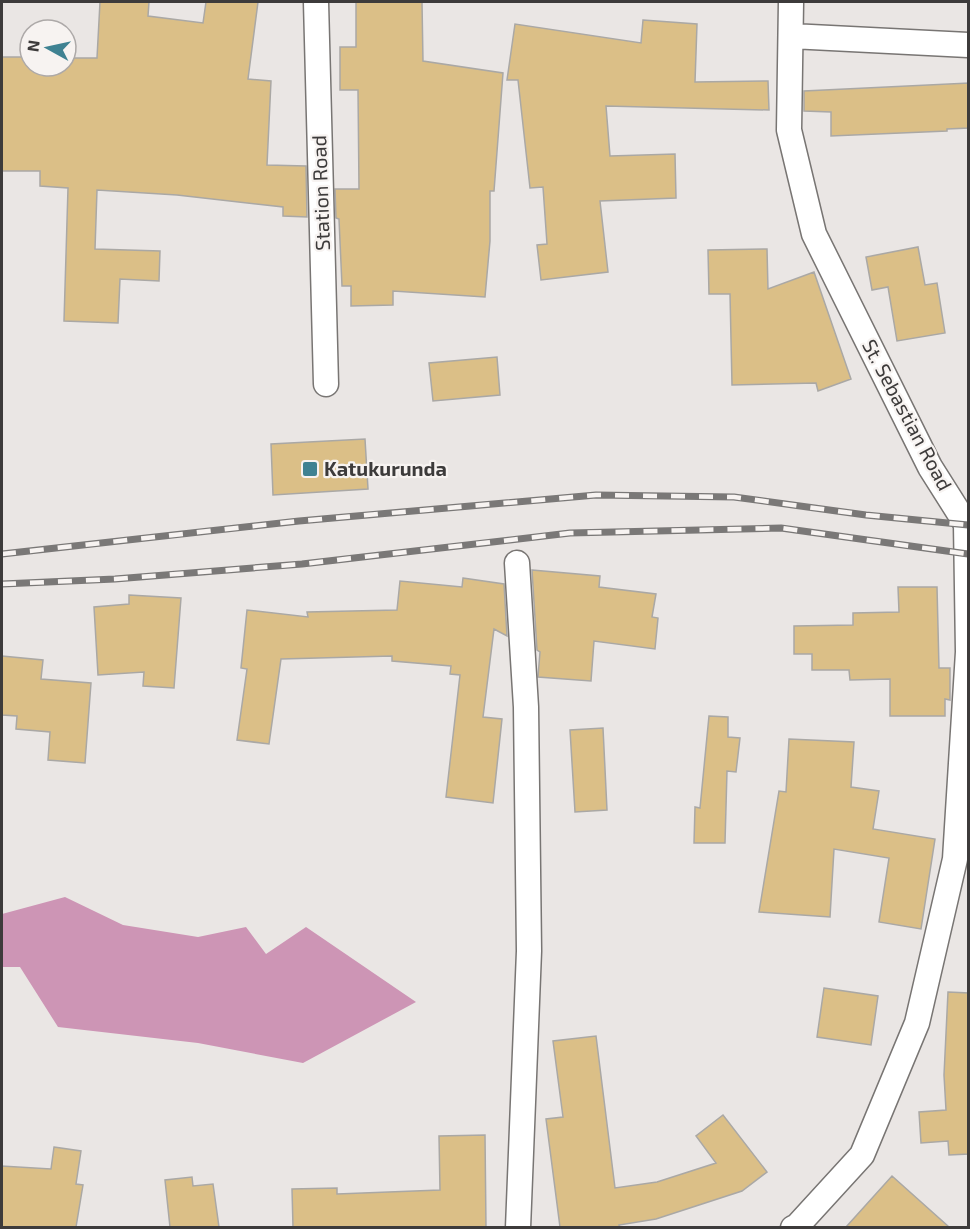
<svg xmlns="http://www.w3.org/2000/svg" width="970" height="1229" font-family="'Exo 2',sans-serif">
  <style>
    .water { fill: #cd95b5 }
    .building { fill: #dbbf87; stroke: #aaa8a5; stroke-width: 1.5 }
    .lines { fill: none; stroke-linecap: round; stroke-linejoin: round }
    .minor-casing { stroke: #787573; stroke-width: 27 }
    .minor { stroke: #fff; stroke-width: 24 }
    .rail-casing { stroke: #7a7877; stroke-width: 7 }
    .rail { stroke: #f7f3f1; stroke-width: 4.5; stroke-dasharray: 14; stroke-linecap: butt }
    .poi-dot { fill: #3f8292; stroke: #f7f3f1; stroke-width: 2 }
    .labels { text-anchor: middle; stroke-width: 4.5; stroke-linejoin: round; paint-order: stroke }
    .street-label { font-size: 20px; fill: #3d3b3b; stroke: #f7f3f1 }
    .poi-label { font-size: 20px; font-weight: bold; fill: #3d3b3b; stroke: #f7f3f1; text-anchor: start }
  </style>
  <rect width="100%" height="100%" fill="#eae6e4"/>
  <path class="water" d="M 65,897 L 123,925 L 198,937 L 246,927 L 266,954 L 306,927 L 416,1002 L 303,1063 L 198,1043 L 58,1027 L 20,967 L 2,967 L 2,914 Z"/>
  <path class="building" d="M 100,2 L 149,2 L 148,16 L 203,23 L 206,2 L 258,2 L 248,79 L 271,81 L 267,165 L 306,166 L 307,217 L 283,216 L 283,207 L 177,195 L 97,190 L 95,249 L 160,251 L 159,281 L 120,279 L 118,323 L 64,321 L 68,188 L 40,186 L 40,171 L 2,171 L 2,57 L 30,57 L 30,66 L 66,66 L 66,58 L 97,58 Z
    M 356,2 L 422,2 L 423,61 L 503,73 L 494,191 L 490,191 L 490,241 L 485,297 L 393,291 L 393,305 L 351,306 L 351,286 L 342,286 L 339,219 L 336,218 L 335,189 L 359,189 L 358,90 L 340,90 L 340,47 L 356,47 Z
    M 643,20 L 697,24 L 695,82 L 768,81 L 769,110 L 606,106 L 610,156 L 675,154 L 676,198 L 600,201 L 608,272 L 541,280 L 537,245 L 547,244 L 543,187 L 530,188 L 518,80 L 507,80 L 515,24 L 641,43 Z
    M 969,83 L 969,128 L 947,129 L 947,131 L 831,136 L 831,112 L 804,111 L 804,91 Z
    M 918,247 L 925,285 L 937,283 L 945,333 L 897,341 L 888,287 L 872,290 L 866,257 Z
    M 767,249 L 768,289 L 814,272 L 851,379 L 818,391 L 816,383 L 732,385 L 730,294 L 709,294 L 708,250 Z
    M 497,357 L 500,395 L 433,401 L 429,363 Z
    M 365,439 L 368,489 L 273,495 L 271,444 Z
    M 532,570 L 600,576 L 599,587 L 656,594 L 652,617 L 658,618 L 655,649 L 594,641 L 591,681 L 538,677 L 540,652 L 537,650 Z
    M 463,578 L 504,584 L 507,636 L 494,629 L 483,717 L 502,719 L 493,803 L 446,797 L 460,675 L 450,674 L 451,666 L 392,661 L 392,656 L 281,659 L 269,744 L 237,740 L 247,669 L 241,668 L 247,610 L 308,617 L 307,612 L 397,610 L 400,581 L 462,587 Z
    M 898,587 L 937,587 L 939,668 L 950,668 L 950,700 L 945,699 L 945,716 L 890,716 L 890,679 L 850,680 L 849,670 L 812,670 L 812,654 L 794,654 L 794,626 L 853,625 L 853,613 L 899,612 Z
    M 129,595 L 181,598 L 174,688 L 143,686 L 144,672 L 98,675 L 94,607 L 129,604 Z
    M 2,656 L 43,660 L 41,679 L 91,683 L 85,763 L 48,760 L 50,732 L 16,729 L 17,716 L 2,715 Z
    M 709,716 L 728,717 L 728,737 L 740,738 L 736,772 L 727,771 L 725,843 L 694,843 L 695,807 L 700,808 Z
    M 603,728 L 607,810 L 575,812 L 570,730 Z
    M 789,739 L 854,742 L 851,787 L 879,791 L 873,829 L 935,839 L 921,929 L 879,922 L 889,858 L 834,849 L 830,917 L 759,912 L 779,791 L 786,792 Z
    M 824,988 L 878,996 L 871,1045 L 817,1037 Z
    M 948,992 L 969,993 L 969,1154 L 949,1155 L 948,1141 L 921,1143 L 919,1112 L 946,1110 L 944,1075 Z
    M 596,1036 L 615,1188 L 657,1182 L 716,1163 L 696,1136 L 723,1115 L 767,1172 L 742,1191 L 656,1219 L 619,1225 L 620,1227 L 560,1227 L 546,1119 L 563,1117 L 553,1041 Z
    M 485,1135 L 486,1227 L 293,1227 L 292,1189 L 337,1188 L 337,1194 L 440,1190 L 439,1136 Z
    M 54,1147 L 81,1151 L 76,1184 L 83,1185 L 76,1227 L 2,1227 L 2,1166 L 51,1169 Z
    M 892,1176 L 949,1227 L 846,1227 Z
    M 192,1177 L 193,1186 L 213,1184 L 219,1227 L 170,1227 L 165,1180 Z"/>
  <g class="lines">
    <defs>
      <path id="minor" d="M 316,2 L 326,384
        M 791,2 L 789,130 L 814,234 L 930,467 L 966,524 L 968,652 L 955,859 L 917,1023 L 862,1155 L 797,1226 L 793,1228
        M 791,36 L 968,45
        M 517,563 L 526,707 L 529,951 L 518,1228"/>
    </defs>
    <use href="#minor" class="minor-casing"/>
    <use href="#minor" class="minor"/>
    <defs>
      <path id="rail" d="M 2,554 L 299,521 L 596,495 L 734,497 L 866,515 L 968,525
        M 2,584 L 115,579 L 302,564 L 570,533 L 781,528 L 968,554"/>
    </defs>
    <use href="#rail" class="rail-casing"/>
    <use href="#rail" class="rail"/>
  </g>
  <rect class="poi-dot" x="302" y="461" width="16" height="16" rx="3"/>
  <g class="labels">
    <g class="street-label">
      <text transform="translate(321 193) rotate(-92)" y="7">Station Road</text>
      <text transform="translate(907 415) rotate(62)" y="7">St. Sebastian Road</text>
    </g>
    <g class="poi-label">
      <text x="324" y="476">Katukurunda</text>
    </g>
  </g>
  <rect width="970" height="1229" fill="none" stroke="#3d3b3b" stroke-width="6"/>
  <g transform="translate(48 48) rotate(278)"><circle r="28" fill="#f7f3f1" stroke="#ada9a8" stroke-width="1.5"/>
  <path d="M0-4.5L10 22L0 15L-10 22Z" fill="#3f8292"/>
  <text y="-9" font-size="16" font-weight="bold" text-anchor="middle" fill="#3d3b3b">N</text>
  </g>
</svg>
